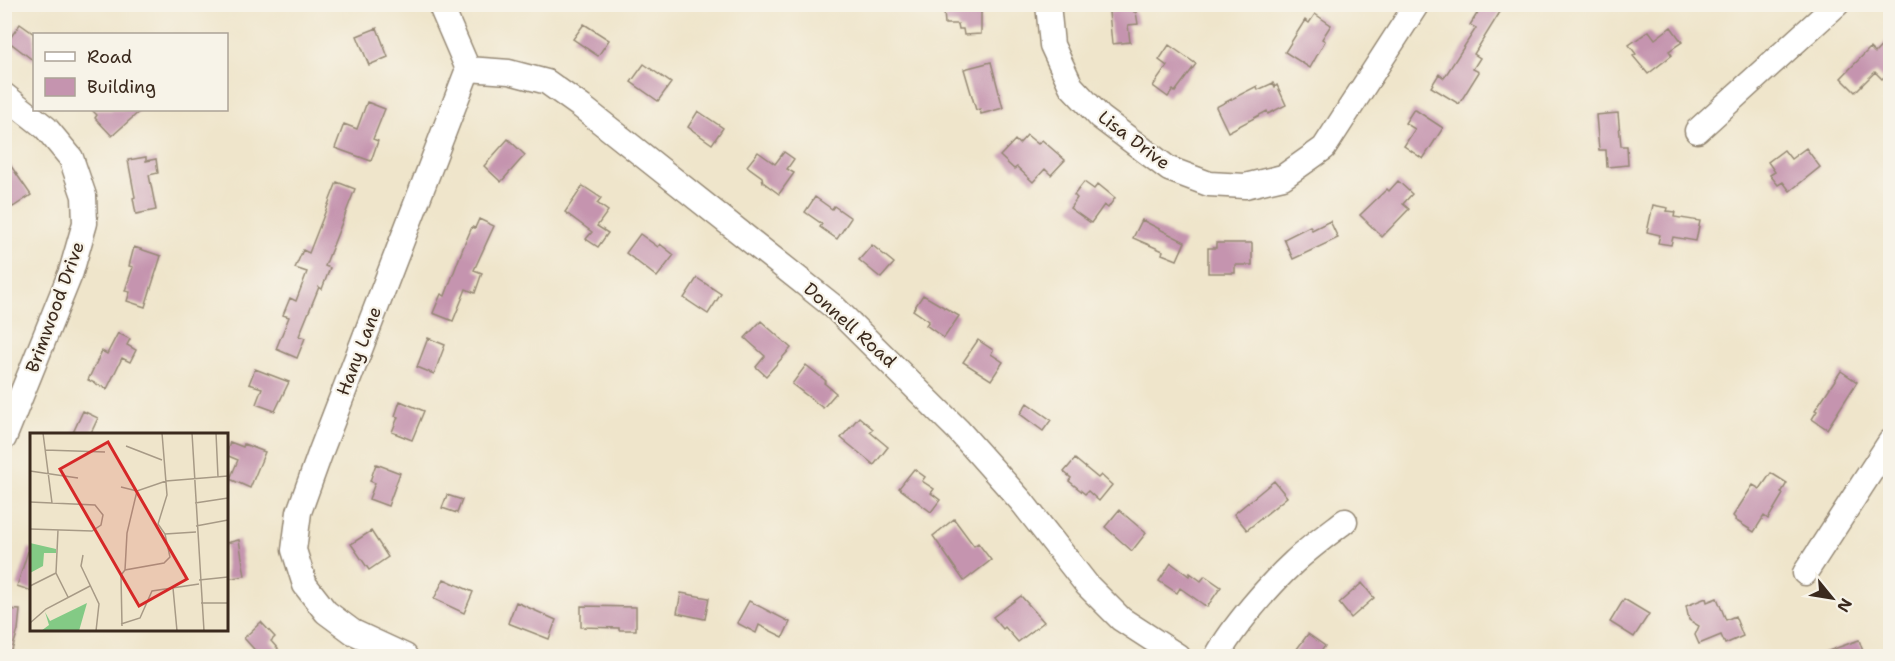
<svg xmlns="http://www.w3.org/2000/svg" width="1895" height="661" font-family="'Shantell Sans',sans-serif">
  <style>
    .building { fill: #c594af }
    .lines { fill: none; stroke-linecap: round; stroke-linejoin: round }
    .minor-casing { stroke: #958874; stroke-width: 27 }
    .minor { stroke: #fff; stroke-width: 24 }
    .labels { text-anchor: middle; stroke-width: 4.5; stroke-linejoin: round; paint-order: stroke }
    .street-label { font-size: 18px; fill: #3b2a1e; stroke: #f7f3e8 }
    .inset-road { fill: none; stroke: #a79a86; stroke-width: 1.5 }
    .view { fill: #d62828; fill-opacity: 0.15; stroke: #d62828; stroke-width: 3 }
    .inset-edge { fill: none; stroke: #3b2a1e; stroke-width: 3 }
  </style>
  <rect width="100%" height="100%" fill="#f7f3e8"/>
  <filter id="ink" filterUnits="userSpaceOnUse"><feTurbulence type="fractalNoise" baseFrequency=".0167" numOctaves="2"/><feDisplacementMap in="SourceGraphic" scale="12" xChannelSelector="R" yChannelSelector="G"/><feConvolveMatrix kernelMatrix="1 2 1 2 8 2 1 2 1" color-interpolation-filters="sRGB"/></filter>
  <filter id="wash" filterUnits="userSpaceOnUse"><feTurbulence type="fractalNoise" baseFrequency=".008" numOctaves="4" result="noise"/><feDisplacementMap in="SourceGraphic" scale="24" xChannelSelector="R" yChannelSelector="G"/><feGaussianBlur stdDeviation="1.35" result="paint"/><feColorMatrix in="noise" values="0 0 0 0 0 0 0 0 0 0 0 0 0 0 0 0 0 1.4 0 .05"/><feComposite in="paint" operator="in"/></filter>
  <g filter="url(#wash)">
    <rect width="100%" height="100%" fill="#efe5cb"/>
    <g id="blocks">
      <path class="building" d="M 958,4 L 981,4 L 981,34 L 964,35 L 963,29 L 959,29 L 958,24 L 945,24 L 944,11 L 958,10 Z
        M 1115,4 L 1133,4 L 1134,12 L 1136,12 L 1138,24 L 1128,25 L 1130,42 L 1112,44 L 1109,12 L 1116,11 Z
        M 1483,4 L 1505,4 L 1474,54 L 1480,58 L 1473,69 L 1479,72 L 1459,104 L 1431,87 L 1439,74 L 1444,78 L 1476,28 L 1470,25 Z
        M 1315,14 L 1331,25 L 1322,39 L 1325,41 L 1310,68 L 1285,52 L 1305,20 L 1309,23 Z
        M 20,24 L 34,34 L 34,61 L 8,41 Z
        M 584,24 L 609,40 L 598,56 L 573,39 Z
        M 1671,27 L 1682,42 L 1669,51 L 1672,55 L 1648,74 L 1633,56 L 1636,54 L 1629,45 L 1649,31 L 1655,39 Z
        M 377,28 L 388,57 L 369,65 L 357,36 Z
        M 1890,37 L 1890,71 L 1882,79 L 1875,72 L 1855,92 L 1841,78 L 1870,48 L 1875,53 Z
        M 1169,45 L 1196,64 L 1175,92 L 1173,90 L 1168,97 L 1153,86 L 1167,66 L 1159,60 Z
        M 991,62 L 1003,108 L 981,114 L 980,109 L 976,110 L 964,69 Z
        M 644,64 L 671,83 L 658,101 L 631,82 Z
        M 1273,83 L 1275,87 L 1277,85 L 1286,105 L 1268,114 L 1267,111 L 1228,132 L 1216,107 L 1257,86 L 1258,90 Z
        M 367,102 L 385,109 L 373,139 L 378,141 L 371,161 L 335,148 L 344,124 L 357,129 Z
        M 1414,109 L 1443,128 L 1423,159 L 1404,146 L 1415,129 L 1405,123 Z
        M 92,110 L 141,110 L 112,136 L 95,118 L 97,115 Z
        M 698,111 L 723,128 L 712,144 L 688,127 Z
        M 1618,113 L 1621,146 L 1627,146 L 1628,165 L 1607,167 L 1606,150 L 1599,150 L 1596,115 Z
        M 1027,135 L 1038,144 L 1042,140 L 1065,160 L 1051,175 L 1045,169 L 1033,182 L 1017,167 L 1014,169 L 1000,156 L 1015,140 L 1019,144 Z
        M 508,139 L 525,155 L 501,182 L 484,166 Z
        M 1806,148 L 1820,167 L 1790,191 L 1783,182 L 1778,185 L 1770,175 L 1775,172 L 1768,162 L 1784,150 L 1791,159 Z
        M 758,152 L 775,164 L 784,152 L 794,159 L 787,169 L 794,173 L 779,194 L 763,182 L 762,177 L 747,166 Z
        M 4,156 L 31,195 L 13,207 L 4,194 Z
        M 146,157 L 146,161 L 156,159 L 158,173 L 149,175 L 156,210 L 136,214 L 133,198 L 135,197 L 128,160 Z
        M 1398,181 L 1412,194 L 1403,204 L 1409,209 L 1382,237 L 1360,215 L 1387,189 L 1389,191 Z
        M 337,182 L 355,189 L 325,266 L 330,268 L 322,289 L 319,287 L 299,336 L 305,338 L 297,358 L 276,349 L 289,317 L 283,315 L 290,298 L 296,301 L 307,272 L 295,268 L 303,250 L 309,253 Z
        M 1084,182 L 1094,189 L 1098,184 L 1115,198 L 1108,208 L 1104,205 L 1091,223 L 1070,208 L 1077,198 L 1074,195 Z
        M 583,186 L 601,198 L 597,203 L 608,211 L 597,226 L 608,233 L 598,247 L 586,239 L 592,232 L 565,212 Z
        M 815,197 L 832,209 L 834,206 L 851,218 L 837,239 L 820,227 L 822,224 L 805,212 Z
        M 1653,205 L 1668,208 L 1667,211 L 1675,212 L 1674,217 L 1700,221 L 1696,241 L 1673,237 L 1671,245 L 1658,243 L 1660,235 L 1647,232 Z
        M 479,219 L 494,226 L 474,270 L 482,273 L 475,293 L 466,289 L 453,321 L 433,313 L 441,294 L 445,296 L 463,248 L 472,227 L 475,228 Z
        M 1142,220 L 1185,242 L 1177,260 L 1162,254 L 1163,251 L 1133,238 Z
        M 1330,221 L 1338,238 L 1293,259 L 1284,239 L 1310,226 L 1312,230 Z
        M 640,234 L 658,247 L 660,244 L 674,255 L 657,277 L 626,253 Z
        M 1216,243 L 1252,243 L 1252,265 L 1235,265 L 1235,273 L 1208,273 L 1208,248 L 1216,248 Z
        M 872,245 L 894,263 L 881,278 L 859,260 Z
        M 134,247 L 161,256 L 145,307 L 127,301 L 130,292 L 125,291 L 133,267 L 129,266 Z
        M 697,278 L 721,294 L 708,314 L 684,298 Z
        M 923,295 L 959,316 L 944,338 L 926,325 L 929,321 L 913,310 Z
        M 761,321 L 791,348 L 766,376 L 756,367 L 765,356 L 745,338 Z
        M 118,333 L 130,339 L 127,345 L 136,350 L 130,362 L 122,358 L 107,389 L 88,380 L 102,351 L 107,354 Z
        M 428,338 L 445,345 L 434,374 L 417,367 Z
        M 978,340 L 993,350 L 991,354 L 1003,362 L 991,380 L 963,362 Z
        M 806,365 L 826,381 L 824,383 L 836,393 L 823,408 L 792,384 Z
        M 255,369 L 289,382 L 275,411 L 256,404 L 262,388 L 249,384 Z
        M 1841,371 L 1857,382 L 1827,429 L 1812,419 L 1817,411 L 1815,410 Z
        M 400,401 L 424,411 L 412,440 L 392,432 L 398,417 L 395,416 Z
        M 1027,403 L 1051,420 L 1043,431 L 1020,414 Z
        M 83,411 L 98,418 L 90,435 L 72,435 Z
        M 859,417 L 873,429 L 870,432 L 888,447 L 874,465 L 841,438 Z
        M 230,442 L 243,447 L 244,444 L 265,452 L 250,488 L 230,479 L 238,460 L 226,455 Z
        M 1075,459 L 1098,478 L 1101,475 L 1112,485 L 1099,501 L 1088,491 L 1085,494 L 1069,481 L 1071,478 L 1064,472 Z
        M 376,464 L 400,473 L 388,506 L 369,499 L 375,483 L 370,481 Z
        M 914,469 L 925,477 L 922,481 L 934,489 L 931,493 L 940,500 L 931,512 L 899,488 Z
        M 1771,473 L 1787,483 L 1781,493 L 1783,494 L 1768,519 L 1764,516 L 1754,532 L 1735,520 L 1736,519 L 1733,516 L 1753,485 L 1760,489 Z
        M 1274,481 L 1287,497 L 1247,530 L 1234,514 Z
        M 447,495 L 462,500 L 457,513 L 442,508 Z
        M 1119,510 L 1146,533 L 1132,551 L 1105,527 Z
        M 954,519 L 974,546 L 978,543 L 991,560 L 964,581 L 933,536 Z
        M 371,531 L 388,557 L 369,570 L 351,544 Z
        M 239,540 L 245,576 L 226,579 L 226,543 Z
        M 29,548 L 32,549 L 32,591 L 17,586 Z
        M 1171,563 L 1189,576 L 1190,573 L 1201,581 L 1205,576 L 1221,587 L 1207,607 L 1180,588 L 1177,593 L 1159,581 Z
        M 444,579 L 473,592 L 464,613 L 434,599 Z
        M 1362,583 L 1374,598 L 1351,618 L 1339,603 Z
        M 681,593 L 709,598 L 705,619 L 677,613 Z
        M 1021,596 L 1044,622 L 1018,642 L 1005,627 L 1003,629 L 993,617 Z
        M 1706,598 L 1707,602 L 1717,598 L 1726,620 L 1735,616 L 1743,636 L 1725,644 L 1721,635 L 1699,644 L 1695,635 L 1699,626 L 1689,620 L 1686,606 Z
        M 1624,599 L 1649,614 L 1634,637 L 1610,622 Z
        M 749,601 L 790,622 L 783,637 L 759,625 L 756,633 L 737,623 Z
        M 516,602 L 556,620 L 549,639 L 508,623 Z
        M 581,606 L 636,607 L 636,630 L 619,630 L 619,628 L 581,627 Z
        M 4,609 L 20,610 L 18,630 L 10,657 L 4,657 Z
        M 261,622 L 275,637 L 271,641 L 285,657 L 261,657 L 244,638 Z
        M 1308,634 L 1325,646 L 1317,657 L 1291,657 Z
        M 1859,640 L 1865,657 L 1817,657 L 1817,655 Z"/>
    </g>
  </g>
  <g filter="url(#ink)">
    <use href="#blocks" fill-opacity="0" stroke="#958874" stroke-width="1.5"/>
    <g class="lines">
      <defs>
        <path id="minor" d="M 1048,4 L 1052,45 L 1071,86 L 1100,117 L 1169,169 L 1209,184 L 1245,186 L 1283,177 L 1324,148 L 1417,4
          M 468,69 L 509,72 L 547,82 L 582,107 L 834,307 L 958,430 L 1022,502 L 1087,585 L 1121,619 L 1178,656
          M 4,95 L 46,128 L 71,158 L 84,196 L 85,223 L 71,272 L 4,438
          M 1697,131 L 1837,4
          M 1805,573 L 1890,442
          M 405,656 L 353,632 L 326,612 L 305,585 L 294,550 L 299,512 L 321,451 L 468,69 L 440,4
          M 1217,656 C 1233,627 1269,585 1294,562 C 1310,547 1328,534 1345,521"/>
      </defs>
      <use href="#minor" class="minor-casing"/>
      <use href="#minor" class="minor"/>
    </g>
  </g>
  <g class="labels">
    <g class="street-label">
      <text transform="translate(1134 140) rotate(37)" y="6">Lisa Drive</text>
      <text transform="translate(55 307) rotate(-70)" y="6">Brimwood Drive</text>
      <text transform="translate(850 325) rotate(42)" y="6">Donnell Road</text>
      <text transform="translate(359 351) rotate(-69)" y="6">Hany Lane</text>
    </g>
  </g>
  <g transform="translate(30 433)">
    <rect width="198" height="198" fill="#efe5cb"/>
    <path d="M 0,110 L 26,116 L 26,120 L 14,120 L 13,133 L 0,140 ZM 57,170 L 49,198 L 11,198 L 19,192 L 15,179 L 20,188 Z" fill="#83ca85"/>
    <path class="inset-road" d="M 13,0 L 22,70M 162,0 L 174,198M 186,0 L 188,44M 96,13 L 132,27M 15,17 L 75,19M 0,38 L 48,45M 91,54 L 107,58 L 136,48 L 198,43M 0,69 L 65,72 L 73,82 L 71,92 L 62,98 L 0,96M 165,70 L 198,65M 166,93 L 198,87M 28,97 L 26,140 L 38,164M 135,101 L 166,99M 53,122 L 51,133 L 69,171 L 66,198M 95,137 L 97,100 L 107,58M 169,147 L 198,144M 0,153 L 26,140M 143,155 L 147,198M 171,170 L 198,170M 0,190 L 16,176 L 60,153M 91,191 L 110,185 L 122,158 L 169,151M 92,193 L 91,142 L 95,137 L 134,130 L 140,124 L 135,101 L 128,91 L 137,62 L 132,0"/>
    <path class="view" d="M 78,9 L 157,146 L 109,173 L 30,36 Z"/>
    <rect width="198" height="198" class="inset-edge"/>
  </g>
  <rect width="1895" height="661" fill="none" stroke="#f7f3e8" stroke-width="24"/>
  <rect x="33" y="33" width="195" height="78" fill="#f7f3e8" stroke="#aca397" stroke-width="1.5"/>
  <rect x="45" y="52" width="30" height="9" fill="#ffffff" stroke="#aca397" stroke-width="1.5"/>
  <text x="87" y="63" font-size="18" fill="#3b2a1e">Road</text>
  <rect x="45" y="78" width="30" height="18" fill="#c594af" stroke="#aca397" stroke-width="1.5"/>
  <text x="87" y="93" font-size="18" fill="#3b2a1e">Building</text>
  <g transform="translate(1832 598) rotate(120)" stroke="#f7f3e8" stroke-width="4.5" paint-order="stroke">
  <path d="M0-4.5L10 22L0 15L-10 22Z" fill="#3b2a1e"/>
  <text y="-9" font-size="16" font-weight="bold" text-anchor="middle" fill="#3b2a1e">N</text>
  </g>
</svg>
